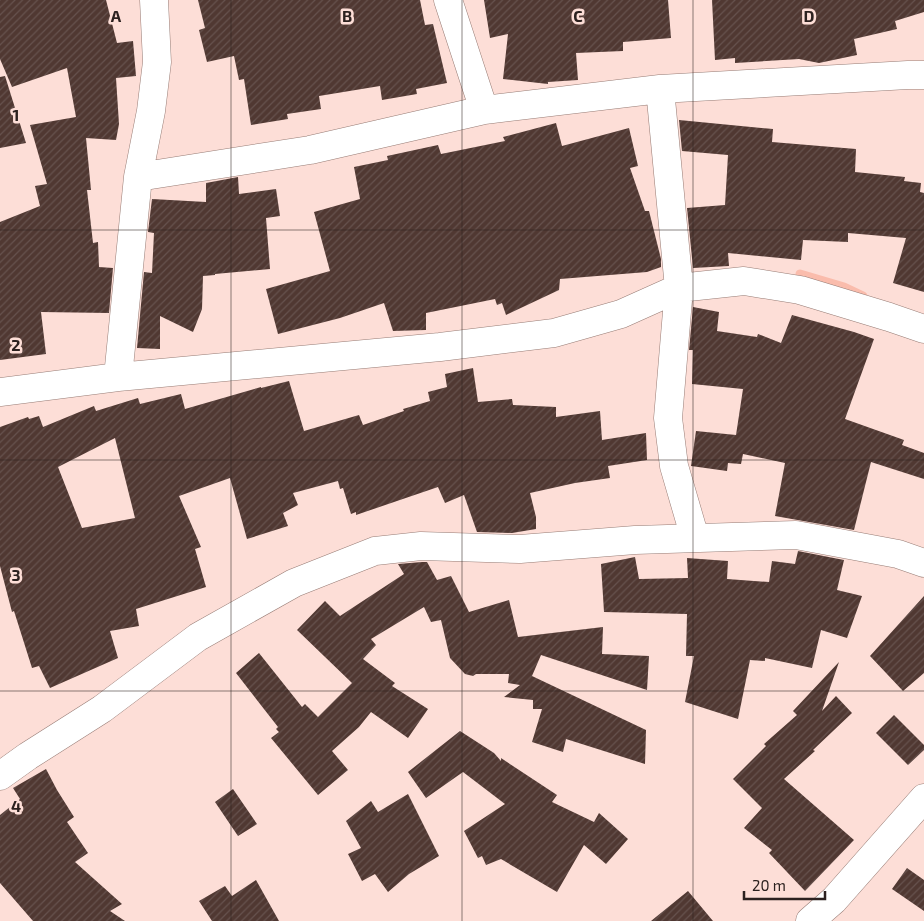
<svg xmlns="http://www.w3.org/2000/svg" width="924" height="921" font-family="'Exo 2',sans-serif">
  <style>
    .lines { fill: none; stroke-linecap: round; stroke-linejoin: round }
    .stream { stroke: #fabcac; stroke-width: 9 }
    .building { fill: url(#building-hatch); fill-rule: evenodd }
    .street-casing { stroke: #977c75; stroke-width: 29 }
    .street { stroke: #fff; stroke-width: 28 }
    .grid { fill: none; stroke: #2c211f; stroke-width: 1; stroke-opacity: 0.55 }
    .grid-label { font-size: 16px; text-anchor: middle; font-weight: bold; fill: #2c211f; stroke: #fdded7; stroke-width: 5; stroke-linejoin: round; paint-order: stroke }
  </style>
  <defs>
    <pattern id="building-hatch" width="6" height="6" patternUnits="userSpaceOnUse" patternTransform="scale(1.25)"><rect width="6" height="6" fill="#503832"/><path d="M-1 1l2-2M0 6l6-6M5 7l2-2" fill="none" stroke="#66524e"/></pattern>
  </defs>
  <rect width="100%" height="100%" fill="#fdded7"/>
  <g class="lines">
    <path class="stream" d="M 800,274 L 844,287 L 863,296"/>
  </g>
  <path class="building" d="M 0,0 L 106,0 L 117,43 L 133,41 L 136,76 L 116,78 L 119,124 L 116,140 L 86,138 L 91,190 L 87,190 L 93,243 L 98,242 L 99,267 L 113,268 L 109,313 L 41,312 L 46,354 L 0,360 L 0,222 L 40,206 L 35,186 L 47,184 L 30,125 L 76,117 L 67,68 L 12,87 L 0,59 Z
    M 198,0 L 420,0 L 425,25 L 433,24 L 447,83 L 416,89 L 417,94 L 382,100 L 380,86 L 319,96 L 321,109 L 287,114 L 288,119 L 251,125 L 244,79 L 239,80 L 234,56 L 207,62 L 199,30 L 205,28 Z
    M 484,0 L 668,0 L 671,38 L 623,42 L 623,51 L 576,53 L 578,80 L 548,82 L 548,84 L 503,79 L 508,34 L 490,38 Z
    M 712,0 L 924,0 L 924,12 L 895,21 L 897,29 L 854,39 L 857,55 L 819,63 L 799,59 L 735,63 L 735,58 L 715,60 Z
    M 5,76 L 26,143 L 0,148 L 0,77 Z
    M 679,120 L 773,129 L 772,142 L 856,149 L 855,172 L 905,177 L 904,181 L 921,183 L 920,192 L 924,193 L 924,292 L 893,283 L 906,238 L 848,233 L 848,242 L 803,240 L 801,260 L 728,253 L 729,266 L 693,268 L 687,208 L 725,205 L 728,155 L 682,151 Z
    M 556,123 L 562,146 L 629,128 L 638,166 L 630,168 L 645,211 L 649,211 L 661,259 L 661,267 L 647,272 L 560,279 L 559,290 L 506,315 L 502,303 L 497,305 L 495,299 L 426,313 L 426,330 L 393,331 L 384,303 L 340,318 L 278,334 L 266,289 L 330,271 L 314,212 L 360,199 L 354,167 L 388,160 L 387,156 L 438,145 L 441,154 L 505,141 L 503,137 Z
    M 238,177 L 239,194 L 276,189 L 280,216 L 266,218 L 270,269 L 215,274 L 215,275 L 203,276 L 202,309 L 193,332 L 160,316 L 160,349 L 137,348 L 144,272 L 152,273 L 154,233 L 148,232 L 152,199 L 206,202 L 206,183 Z
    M 693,307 L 719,312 L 717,331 L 757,337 L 758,334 L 781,343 L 792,315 L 854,332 L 874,339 L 845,419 L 904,440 L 902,445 L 924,453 L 924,479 L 871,462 L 854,530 L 775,516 L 785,463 L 743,454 L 741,464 L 728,463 L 727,471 L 691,466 L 696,431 L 736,435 L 743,389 L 692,384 L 693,350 L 689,350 Z
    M 473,368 L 478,402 L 512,399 L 513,405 L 556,407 L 556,417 L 600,411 L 602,440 L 646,433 L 647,460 L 608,466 L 610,478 L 575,483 L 530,493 L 536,517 L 536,529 L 512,533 L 477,532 L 464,495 L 445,503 L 438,487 L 356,515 L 356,512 L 351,514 L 343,488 L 340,489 L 338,481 L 293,493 L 298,505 L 283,513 L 288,526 L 247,539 L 230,478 L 179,496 L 201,547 L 195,549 L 206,587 L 136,609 L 139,626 L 110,631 L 118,658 L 50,688 L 39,666 L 32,668 L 14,611 L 12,612 L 0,566 L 0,427 L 28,417 L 29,419 L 39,416 L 43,427 L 94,406 L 96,411 L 138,398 L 140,404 L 181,394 L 185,409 L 261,387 L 261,388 L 289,381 L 304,431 L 359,415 L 363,425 L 404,411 L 403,409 L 430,401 L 428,392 L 447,387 L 445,374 ZM 115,438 L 135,518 L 82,528 L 58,467 Z
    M 798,551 L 844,560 L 837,590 L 862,596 L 847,638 L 821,630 L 812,668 L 765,658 L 765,661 L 750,660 L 738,719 L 685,702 L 694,656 L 686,656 L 687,614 L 604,612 L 601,564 L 635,557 L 639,579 L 688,578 L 687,558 L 728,561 L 727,579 L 769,582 L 772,561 L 795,564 Z
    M 422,562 L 427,562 L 437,580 L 451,576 L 469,612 L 509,600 L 518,637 L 603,627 L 602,654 L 649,656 L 647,690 L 541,655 L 532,676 L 646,730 L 645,764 L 566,739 L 563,752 L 532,742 L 542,709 L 533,709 L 533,700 L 504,697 L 520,685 L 508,683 L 509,674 L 476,674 L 473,676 L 465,674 L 450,658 L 441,620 L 431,622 L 424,607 L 371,639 L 376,645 L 363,659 L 395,683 L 392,686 L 428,709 L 408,738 L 371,712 L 359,727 L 332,751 L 348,770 L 318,795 L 271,738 L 279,732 L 276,729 L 278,727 L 236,673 L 259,653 L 302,707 L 305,704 L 318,717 L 352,683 L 297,630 L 325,601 L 340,616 L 404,574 L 398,564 Z
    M 924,596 L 924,673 L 903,691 L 870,656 Z
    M 839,662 L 822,711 L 836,696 L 852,713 L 813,750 L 815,751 L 784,779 L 854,840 L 805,891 L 769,853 L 772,850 L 744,828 L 762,808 L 733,779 L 766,746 L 764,744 L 797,715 L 793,711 Z
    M 894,715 L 924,745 L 924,750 L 908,765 L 876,733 Z
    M 460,731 L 494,753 L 501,761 L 501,758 L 557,795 L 552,802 L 594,822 L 599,813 L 628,839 L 606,864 L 584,845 L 557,892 L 501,859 L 486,865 L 482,856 L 478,858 L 464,831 L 505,804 L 463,772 L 426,798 L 408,772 Z
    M 46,769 L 57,790 L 74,817 L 67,822 L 88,853 L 75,862 L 122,904 L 110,911 L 125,921 L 33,921 L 0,883 L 0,815 L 20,799 L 13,788 Z
    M 233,789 L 257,824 L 238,836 L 215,802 Z
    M 408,794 L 439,856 L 409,874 L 388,892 L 375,874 L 362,881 L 348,854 L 361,848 L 346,821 L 371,801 L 378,812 Z
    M 907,868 L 924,880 L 924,911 L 892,889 Z
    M 256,880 L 279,921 L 212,921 L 199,901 L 225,886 L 232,896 Z
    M 688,891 L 713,921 L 651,921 Z"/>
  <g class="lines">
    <defs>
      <path id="street" d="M 448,0 L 484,110
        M 660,89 L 679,288 L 668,418 L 674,466 L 695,538
        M 138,177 L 310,150 L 484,110 L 660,89 L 908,75 L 924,75
        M 118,377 L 138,177 L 151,111 L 157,62 L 154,0
        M 0,392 L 118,377 L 440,347 L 554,333 L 621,314 L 679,288 L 744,281 L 800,290 L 889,317 L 924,329
        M 0,776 L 28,756 L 102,709 L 198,637 L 294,583 L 375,551 L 421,546 L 520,549 L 635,540 L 796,535 L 898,554 L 924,563
        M 810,921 L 834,900 L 924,798"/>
    </defs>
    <use href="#street" class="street-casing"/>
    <use href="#street" class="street"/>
  </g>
  <path class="grid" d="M 231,0 L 231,921M 462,0 L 462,921M 693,0 L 693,921M 0,230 L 924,230M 0,460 L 924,460M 0,691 L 924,691"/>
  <g class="grid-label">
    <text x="116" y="22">A</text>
    <text x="347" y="22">B</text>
    <text x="578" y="22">C</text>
    <text x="809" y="22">D</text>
    <text x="16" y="121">1</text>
    <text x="16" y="351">2</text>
    <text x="16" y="581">3</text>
    <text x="16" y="812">4</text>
  </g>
  <path d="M744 891v8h81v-8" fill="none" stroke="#2c211f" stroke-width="2.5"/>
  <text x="752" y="891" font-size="15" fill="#2c211f" stroke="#fdded7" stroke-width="4" paint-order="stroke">20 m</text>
</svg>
